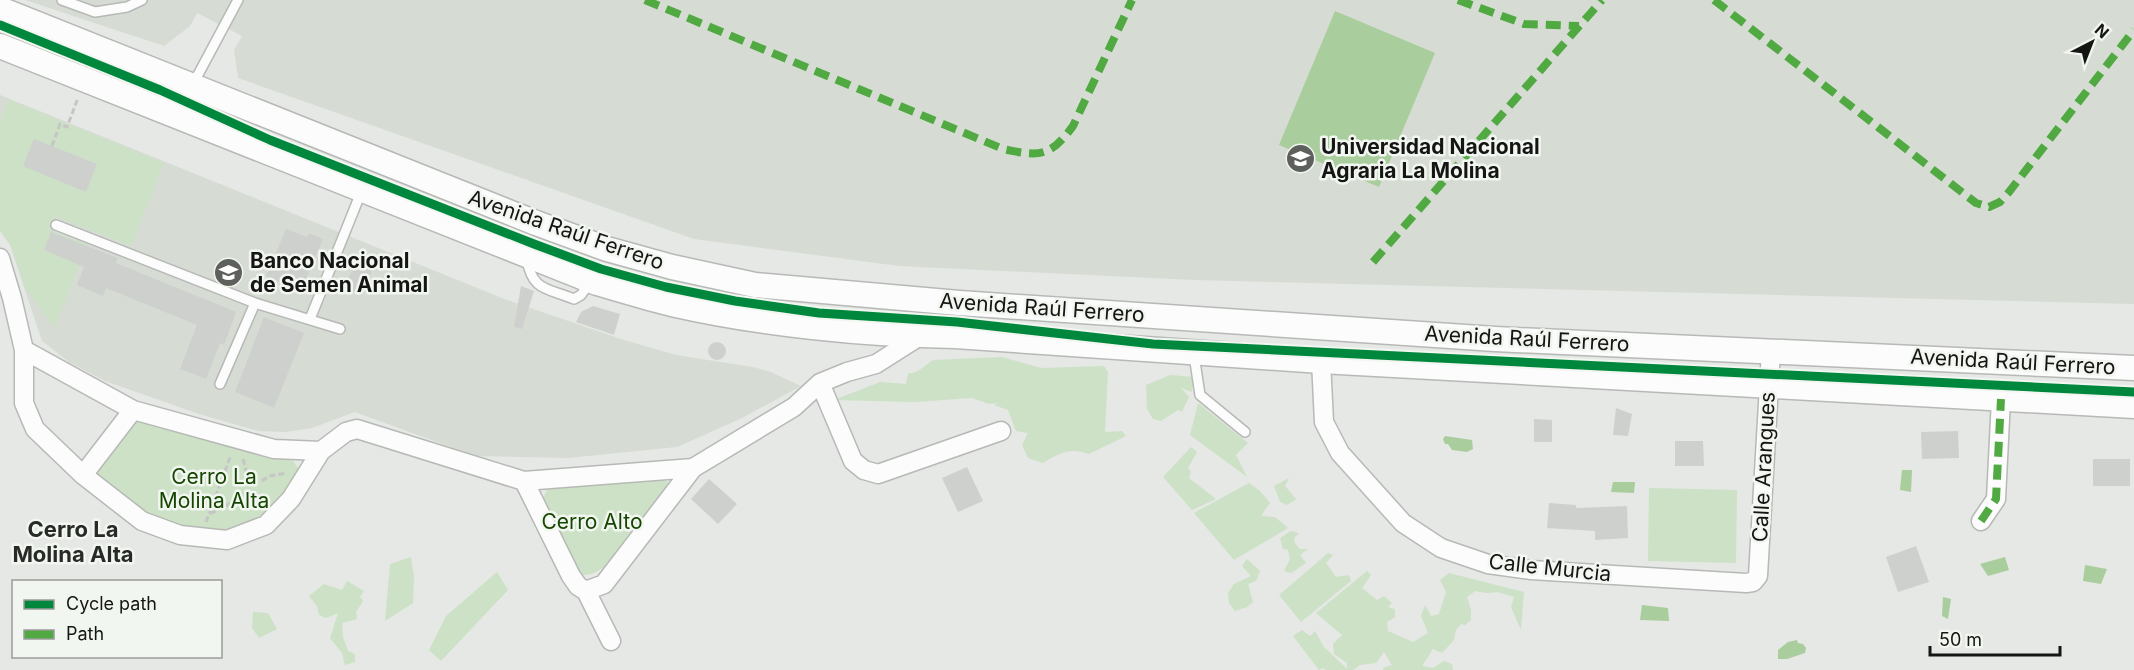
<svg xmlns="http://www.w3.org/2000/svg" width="2134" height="670" font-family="Inter,sans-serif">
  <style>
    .built { fill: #d6dcd4 }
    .green { fill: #cce1c5 }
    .water { fill: #a9cd9d }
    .building { fill: #ced0cd }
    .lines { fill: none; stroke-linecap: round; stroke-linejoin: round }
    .service-casing { stroke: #b7b9b6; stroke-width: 12 }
    .minor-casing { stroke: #b7b9b6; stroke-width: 21 }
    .secondary-casing { stroke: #b7b9b6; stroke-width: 27 }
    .path { stroke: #c5c6c5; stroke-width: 3; stroke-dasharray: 6 3; stroke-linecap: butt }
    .service { stroke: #fbfcfb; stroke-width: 9 }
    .minor { stroke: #fbfcfb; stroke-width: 18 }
    .secondary { stroke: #fbfcfb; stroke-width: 24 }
    .quiet { stroke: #51a942; stroke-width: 8; stroke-dasharray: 15 8; stroke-linecap: butt }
    .cycleway-casing { stroke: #f2f6f0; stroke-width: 13 }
    .cycleway { stroke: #00873e; stroke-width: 9 }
    .labels { text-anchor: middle; stroke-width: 5; stroke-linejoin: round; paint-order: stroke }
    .poi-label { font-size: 21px; font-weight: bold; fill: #151614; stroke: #f2f6f0; text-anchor: start }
    .street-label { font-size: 21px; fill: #151614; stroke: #f2f6f0 }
    .park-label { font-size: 21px; fill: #164600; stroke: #f2f6f0 }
    .neighbourhood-label { font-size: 22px; font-weight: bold; fill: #272a26; stroke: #f2f6f0 }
  </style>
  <rect width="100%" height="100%" fill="#e5e8e4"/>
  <path class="built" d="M 25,0 L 2134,0 L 2134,304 L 1194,280 L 899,266 L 694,239 L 238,78 L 234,50 L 242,36 L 197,13 L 190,26 L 164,46 Z
    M 0,95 L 507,300 L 621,339 L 676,355 L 753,367 L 771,372 L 801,386 L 742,418 L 677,447 L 568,458 L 475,456 L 355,412 L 312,428 L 285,432 L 258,431 L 199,414 L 105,381 L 69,362 L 42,341 L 10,245 L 0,231 Z"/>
  <path class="green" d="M 9,100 L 164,163 L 131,246 L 55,216 L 49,230 L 88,245 L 54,327 L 24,286 L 11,245 L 0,230 L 0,122 Z
    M 1002,357 L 1041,368 L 1104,366 L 1108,372 L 1105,432 L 1122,431 L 1126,436 L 1089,454 C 1071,447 1058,453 1043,463 L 1028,458 L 1022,445 L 1028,433 L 1016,431 L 1008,410 L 994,405 L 998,403 L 989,404 L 972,398 L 914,402 L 834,400 L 880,382 L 906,384 L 908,374 L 918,371 L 933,360 Z
    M 1170,375 L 1193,377 L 1192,392 L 1181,388 L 1189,397 L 1182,412 L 1178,410 L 1161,421 L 1153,419 L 1147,409 L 1146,385 Z
    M 1198,403 L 1248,443 L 1236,455 L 1247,477 L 1190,435 Z
    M 137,419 L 293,461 L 298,468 L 298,471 L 268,516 L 224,536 L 154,520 L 95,474 Z
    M 1191,447 L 1197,452 L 1188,468 L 1191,472 L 1189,478 L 1216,499 L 1192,510 L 1163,477 Z
    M 1289,478 L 1285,486 L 1296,499 L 1287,505 L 1280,502 L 1274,486 Z
    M 662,480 L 668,482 L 669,484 L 604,567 C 593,574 587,578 574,572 L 542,500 L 547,490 L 551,487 Z
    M 1249,483 L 1260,491 L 1270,503 L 1261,516 L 1275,517 L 1288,528 L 1234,560 L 1194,513 Z
    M 1649,488 L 1737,490 L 1736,563 L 1648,561 Z
    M 1291,531 L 1299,533 L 1294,538 L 1295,543 L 1300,549 L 1308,549 L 1300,555 L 1306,563 L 1291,573 L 1284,571 L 1290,559 L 1288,550 L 1283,549 L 1280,538 Z
    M 1328,553 L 1333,555 L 1326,563 L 1336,577 L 1349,575 L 1351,581 L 1301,622 L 1279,595 Z
    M 411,557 L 414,577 L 413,603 L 385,621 L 390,564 Z
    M 1247,559 L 1260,571 L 1256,581 L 1248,584 L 1253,602 L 1247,607 L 1235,611 L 1229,603 L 1228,593 L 1234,584 L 1251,576 L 1242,566 Z
    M 1367,571 L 1371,575 L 1362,588 L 1377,600 L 1384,596 L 1392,603 L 1388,607 L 1395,609 L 1395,617 L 1387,622 L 1388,631 L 1413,642 L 1428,633 L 1421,616 L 1425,605 L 1431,616 L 1439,614 L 1446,592 L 1440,580 L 1449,573 L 1524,592 L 1521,630 L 1511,607 L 1514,597 L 1498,592 L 1487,593 L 1475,591 L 1467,597 L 1471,610 L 1471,620 L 1465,625 L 1461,624 L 1456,630 L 1454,640 L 1442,653 L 1433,649 L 1422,666 L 1433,668 L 1444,661 L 1452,664 L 1453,670 L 1383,670 L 1383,668 L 1392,665 L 1384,652 L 1376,663 L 1360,665 L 1353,670 L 1326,670 L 1323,668 L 1319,670 L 1293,636 L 1302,630 L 1310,636 L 1315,631 L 1324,647 L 1347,669 L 1347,663 L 1334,654 L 1333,644 L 1342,635 L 1316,613 Z
    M 497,572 L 508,590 L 441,661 L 429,650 L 446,616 Z
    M 347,581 L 364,591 L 360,597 L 363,601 L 356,612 L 357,619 L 342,623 L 343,637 L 348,651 L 355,654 L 355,662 L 345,665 L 342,653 L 330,638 L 338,613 L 326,618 L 319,615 L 317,606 L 309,596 L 324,584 L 342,590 Z
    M 253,612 L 268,613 L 277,629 L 259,638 L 252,628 Z"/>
  <path class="water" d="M 1335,11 L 1435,53 L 1379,187 L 1279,145 Z
    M 1445,436 L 1472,440 L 1473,449 L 1467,452 L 1452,450 L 1448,444 L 1445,444 L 1443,439 Z
    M 1902,470 L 1912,470 L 1911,492 L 1900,490 Z
    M 1613,482 L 1635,482 L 1634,493 L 1611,492 Z
    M 2005,557 L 2009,570 L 1988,576 L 1980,564 Z
    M 2085,565 L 2107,569 L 2101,584 L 2083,581 Z
    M 1943,597 L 1951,599 L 1948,619 L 1942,616 Z
    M 1642,605 L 1668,608 L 1669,621 L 1640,620 Z
    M 1797,640 L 1798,643 L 1803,644 L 1806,648 L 1805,653 L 1787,659 L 1778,659 L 1778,650 L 1788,642 Z"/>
  <path class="building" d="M 34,139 L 97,164 L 86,192 L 23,166 Z
    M 286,229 L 307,237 L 309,233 L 323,239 L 301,291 L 266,276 Z
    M 51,232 L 118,258 L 116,263 L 236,312 L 224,345 L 220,343 L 206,379 L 180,369 L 197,325 L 106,288 L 103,296 L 77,285 L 84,267 L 44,250 Z
    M 360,252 L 377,259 L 362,295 L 345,287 Z
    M 521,286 L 534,291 L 522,329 L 514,327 Z
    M 593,306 L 620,314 L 614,335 L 576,322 L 581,312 Z
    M 264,317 L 304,333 L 274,408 L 235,392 Z
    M708 351a9 9 0 1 1 18 0a9 9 0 1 1-18 0Z
    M 1616,408 L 1632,414 L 1628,436 L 1613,435 Z
    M 1534,419 L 1552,420 L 1552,442 L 1534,442 Z
    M 1958,431 L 1959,458 L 1922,459 L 1921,432 Z
    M 1675,441 L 1703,441 L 1704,466 L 1675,466 Z
    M 2093,459 L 2130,459 L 2130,486 L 2093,486 Z
    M 967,467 L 983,501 L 958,512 L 942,478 Z
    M 709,479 L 737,504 L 718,524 L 691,499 Z
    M 1549,503 L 1576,505 L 1576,508 L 1627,506 L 1628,538 L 1595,540 L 1595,531 L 1547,528 Z
    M 1916,546 L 1929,582 L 1898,592 L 1886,557 Z"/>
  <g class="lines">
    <defs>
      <path id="service" d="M 62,0 L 95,12 L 127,7 L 142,0
        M 180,116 L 192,86 L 238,0
        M 56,225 L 255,303 L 340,329
        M 527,259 C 532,291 547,288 574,299 L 581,295 L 590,282
        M 310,319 L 362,190
        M 1194,355 L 1200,395 L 1245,432
        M 220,384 L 255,303"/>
      <path id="minor" d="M 0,258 L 12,298 L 24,350 L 24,403 L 35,429 L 83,475 L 142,521 L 180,535 L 227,540 L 266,525 L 291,499 L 321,451 L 346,432 L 357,429 L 524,481 L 693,468 L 794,407 L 820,383 L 847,372 L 876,364 L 920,336
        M 24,350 L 133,410 L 274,449 L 321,451
        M 1321,361 L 1324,422 L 1340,453 L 1403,523 L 1441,548 L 1488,564 L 1531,570 L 1746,583 L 1753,582 L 1758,576 L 1771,351
        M 820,383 L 853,461 L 864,470 L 878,474 L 1001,431
        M 83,475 L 133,410
        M 524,481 L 571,576 L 578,586 L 586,591 L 611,641
        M 1981,521 L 1996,499 L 2001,399
        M 586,591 L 604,584 L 693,468"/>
      <path id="secondary" d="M 0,9 L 536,223 L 607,249 L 672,267 L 755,285 L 959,303 L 1495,339 L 2134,368
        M 0,46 L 597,283 C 622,290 647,298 672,304 C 760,324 865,335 955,336 L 1321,361 L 2134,406"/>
    </defs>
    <use href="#service" class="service-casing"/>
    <use href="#minor" class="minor-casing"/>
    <use href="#secondary" class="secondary-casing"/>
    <path class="path" d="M 52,146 L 60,124 L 67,127 L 78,98
      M 243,459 L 248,478
      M 262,481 L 269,476 L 287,473
      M 210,514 L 235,501 L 242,492
      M 206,522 L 231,455"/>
    <use href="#service" class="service"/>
    <use href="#minor" class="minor"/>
    <use href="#secondary" class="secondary"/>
    <path class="quiet" d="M 645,0 L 1003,149 C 1040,157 1050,157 1073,126 L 1132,0
      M 1458,0 L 1524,24 L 1579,26
      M 1714,0 L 1976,203 L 1989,207 L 2000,202 L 2009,192 L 2134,30
      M 1373,262 L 1602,0
      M 1981,521 L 1996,499 L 2001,399"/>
    <defs>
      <path id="cycleway" d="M 0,25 L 160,90 L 270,140 L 534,244 L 601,269 L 666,287 L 735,301 L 819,313 L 957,322 L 1153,344 L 2134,392"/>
    </defs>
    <use href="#cycleway" class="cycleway-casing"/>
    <use href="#cycleway" class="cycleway"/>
  </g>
  <defs>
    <symbol id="university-disc" viewBox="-11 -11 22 22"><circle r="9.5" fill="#5e605d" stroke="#f2f6f0"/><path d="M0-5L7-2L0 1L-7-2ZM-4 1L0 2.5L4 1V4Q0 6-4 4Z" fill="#fff"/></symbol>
  </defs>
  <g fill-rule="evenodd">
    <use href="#university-disc" x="1284" y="142" width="33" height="33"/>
    <use href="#university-disc" x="212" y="256" width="33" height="33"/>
  </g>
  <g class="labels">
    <g class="poi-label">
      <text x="1321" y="154">Universidad Nacional<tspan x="1321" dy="24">Agraria La Molina</tspan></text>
      <text x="250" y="268">Banco Nacional<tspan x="250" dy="24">de Semen Animal</tspan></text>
    </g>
    <g class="street-label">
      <text transform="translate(566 230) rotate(19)" y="7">Avenida Raúl Ferrero</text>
      <text transform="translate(1042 308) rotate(4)" y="7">Avenida Raúl Ferrero</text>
      <text transform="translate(1527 339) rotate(3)" y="7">Avenida Raúl Ferrero</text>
      <text transform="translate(2013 362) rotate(3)" y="7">Avenida Raúl Ferrero</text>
      <text transform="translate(1764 467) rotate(-87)" y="7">Calle Arangues</text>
      <text transform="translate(1550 568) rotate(6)" y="7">Calle Murcia</text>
    </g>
    <g class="park-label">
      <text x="214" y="484">Cerro La<tspan x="214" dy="24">Molina Alta</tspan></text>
      <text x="592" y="529">Cerro Alto</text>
    </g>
    <g class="neighbourhood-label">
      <text x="73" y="537">Cerro La<tspan x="73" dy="25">Molina Alta</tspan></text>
    </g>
  </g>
  <rect x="12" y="580" width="210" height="78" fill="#f2f6f0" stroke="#9a9c98" stroke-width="1.5"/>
  <rect x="24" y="600" width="30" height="9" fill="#00873e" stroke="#9a9c98" stroke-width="1.5"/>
  <text x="66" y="610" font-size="18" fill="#151614">Cycle path</text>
  <rect x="24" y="630" width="30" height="9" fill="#51a942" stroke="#9a9c98" stroke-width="1.5"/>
  <text x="66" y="640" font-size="18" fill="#151614">Path</text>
  <g transform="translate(2092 42) rotate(42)" stroke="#f2f6f0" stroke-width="4.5" paint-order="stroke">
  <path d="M0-4.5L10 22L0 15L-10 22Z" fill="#151614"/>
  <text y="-9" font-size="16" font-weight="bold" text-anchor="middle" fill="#151614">N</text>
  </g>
  <path d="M1930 646v9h130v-9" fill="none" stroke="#151614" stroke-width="3"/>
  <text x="1939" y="646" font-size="18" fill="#151614" stroke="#f2f6f0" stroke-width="4.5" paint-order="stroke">50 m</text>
</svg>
